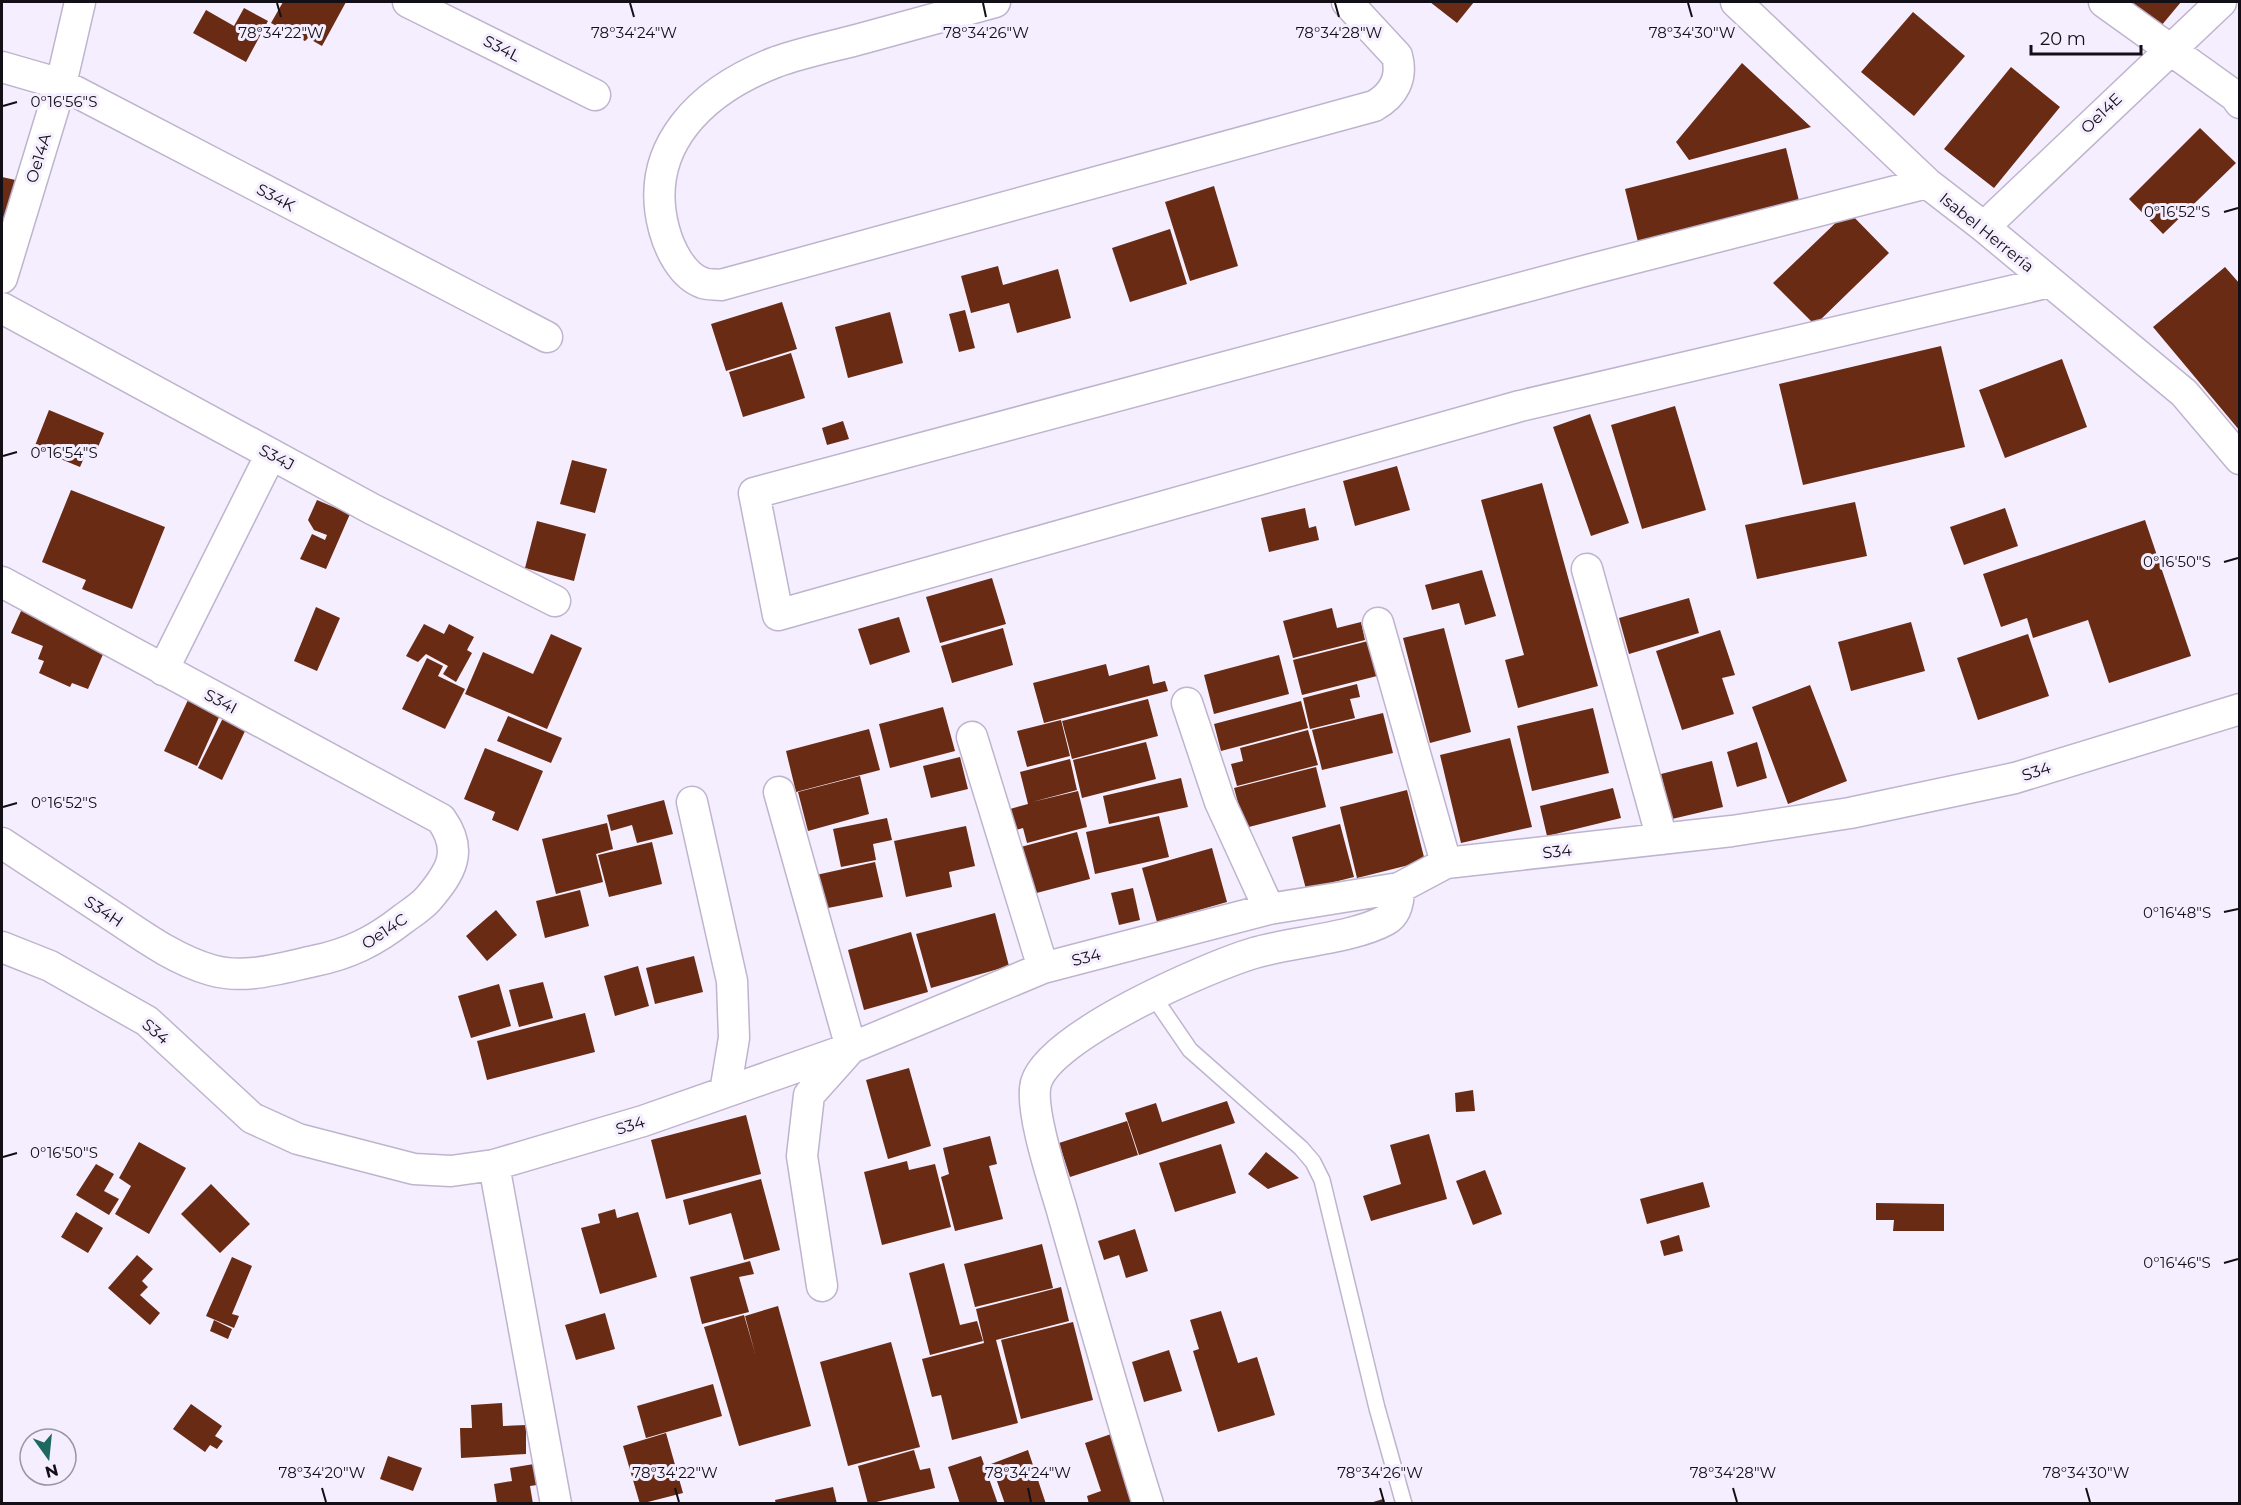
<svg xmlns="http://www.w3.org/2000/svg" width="2241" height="1505" font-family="Montserrat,sans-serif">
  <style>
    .building { fill: #692b14 }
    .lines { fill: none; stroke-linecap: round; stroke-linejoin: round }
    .lane-casing { stroke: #bfb4cd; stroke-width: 18 }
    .street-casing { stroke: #bfb4cd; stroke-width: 33 }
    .lane { stroke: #fff; stroke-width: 15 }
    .street { stroke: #fff; stroke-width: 30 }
    .ticks { fill: none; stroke: #120f17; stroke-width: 2 }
    .labels { text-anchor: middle; stroke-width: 6; stroke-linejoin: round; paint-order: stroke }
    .street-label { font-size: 16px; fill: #120f17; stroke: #f5eefe }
    .ticks-label { font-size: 15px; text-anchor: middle; fill: #120f17; stroke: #f5eefe; stroke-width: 6; stroke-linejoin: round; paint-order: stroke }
  </style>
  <rect width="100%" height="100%" fill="#f5eefe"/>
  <path class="building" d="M 283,2 L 346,2 L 322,46 L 308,38 L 305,41 L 271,23 Z
    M 1430,2 L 1474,2 L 1457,23 Z
    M 2131,2 L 2181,2 L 2161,26 Z
    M 244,8 L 268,21 L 246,62 L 193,33 L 206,10 L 234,26 Z
    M 1913,12 L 1965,56 L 1914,116 L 1861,72 Z
    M 1742,63 L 1811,127 L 1689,160 L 1676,142 Z
    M 2011,67 L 2060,107 L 1994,188 L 1944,149 Z
    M 2200,128 L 2236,163 L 2163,234 L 2129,199 Z
    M 1786,148 L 1800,205 L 1639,246 L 1625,189 Z
    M 2,177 L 20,181 L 2,252 Z
    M 1214,186 L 1238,266 L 1190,281 L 1165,202 Z
    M 1848,211 L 1889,253 L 1815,325 L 1773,283 Z
    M 1170,229 L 1187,284 L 1130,302 L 1112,248 Z
    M 998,266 L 1003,285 L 1058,269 L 1071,318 L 1017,333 L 1009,303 L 971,313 L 961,276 Z
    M 2225,267 L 2240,284 L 2240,431 L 2153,327 Z
    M 782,302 L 797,349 L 726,371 L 711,324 Z
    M 965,310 L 975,348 L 959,352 L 949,314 Z
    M 890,312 L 903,363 L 848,378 L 835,327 Z
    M 1941,346 L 1965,447 L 1803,485 L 1779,384 Z
    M 791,353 L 805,398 L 743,417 L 729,372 Z
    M 2062,359 L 2087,427 L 2005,458 L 1979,390 Z
    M 1675,406 L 1706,510 L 1642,529 L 1611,425 Z
    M 49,410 L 104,433 L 98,447 L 90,444 L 80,467 L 34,448 Z
    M 1590,414 L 1629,523 L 1591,536 L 1553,427 Z
    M 843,421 L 849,439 L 827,445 L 822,428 Z
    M 572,460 L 607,469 L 595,513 L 560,504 Z
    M 1397,466 L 1410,510 L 1355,526 L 1343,481 Z
    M 1542,483 L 1598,686 L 1518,708 L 1505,660 L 1524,655 L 1481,500 Z
    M 71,490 L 165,527 L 132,609 L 82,589 L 86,580 L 42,562 Z
    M 317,500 L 350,514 L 326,569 L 300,559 L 312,534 L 325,540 L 327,535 L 314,530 L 308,520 Z
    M 1855,502 L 1867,556 L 1757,579 L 1745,525 Z
    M 1305,508 L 1309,528 L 1316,526 L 1319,540 L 1269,552 L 1261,518 Z
    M 2005,508 L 2018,546 L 1964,565 L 1950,527 Z
    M 2145,520 L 2191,656 L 2109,683 L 2088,620 L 2033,638 L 2027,618 L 2001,627 L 1983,574 Z
    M 537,521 L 586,534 L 574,581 L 525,568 Z
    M 1482,570 L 1496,616 L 1465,625 L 1459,603 L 1432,610 L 1425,585 Z
    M 992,578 L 1006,624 L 940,643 L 926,597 Z
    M 1689,598 L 1699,633 L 1629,654 L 1619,618 Z
    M 316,607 L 340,618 L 317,671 L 294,661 Z
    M 1332,608 L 1337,628 L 1361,622 L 1365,640 L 1293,658 L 1283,621 Z
    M 22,609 L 107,645 L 88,689 L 72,683 L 70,687 L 39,673 L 44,661 L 38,659 L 43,646 L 11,633 Z
    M 899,617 L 910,652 L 870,665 L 858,629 Z
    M 1911,622 L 1925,671 L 1851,691 L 1838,642 Z
    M 424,624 L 444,634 L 449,624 L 474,637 L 467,650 L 472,653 L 456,682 L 443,674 L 448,666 L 426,654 L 418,662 L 406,656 Z
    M 1003,628 L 1013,665 L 952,683 L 941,646 Z
    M 1444,628 L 1471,732 L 1430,743 L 1403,638 Z
    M 1720,630 L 1735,675 L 1722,678 L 1734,714 L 1682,730 L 1656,651 Z
    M 551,634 L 582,648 L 547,729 L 465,694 L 483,652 L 533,674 Z
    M 2028,634 L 2049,696 L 1978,720 L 1957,658 Z
    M 1368,641 L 1377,676 L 1302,695 L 1293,660 Z
    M 1279,655 L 1289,694 L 1214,714 L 1204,675 Z
    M 427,658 L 443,666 L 438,676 L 465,689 L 445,729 L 402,709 Z
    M 1106,664 L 1109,676 L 1149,665 L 1153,684 L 1165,681 L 1168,691 L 1044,723 L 1033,683 Z
    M 1357,684 L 1360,697 L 1350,699 L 1355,718 L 1310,729 L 1303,698 Z
    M 1810,685 L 1847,781 L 1788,804 L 1752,707 Z
    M 1148,699 L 1158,736 L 1072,759 L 1062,721 Z
    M 188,700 L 220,715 L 197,766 L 164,751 Z
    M 1301,701 L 1308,728 L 1221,751 L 1214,724 Z
    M 943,707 L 955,751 L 890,768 L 879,724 Z
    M 1593,708 L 1609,773 L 1532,791 L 1517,726 Z
    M 1383,713 L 1393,753 L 1322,770 L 1312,730 Z
    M 508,716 L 562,738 L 551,763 L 497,741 Z
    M 223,718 L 246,729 L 222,780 L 198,768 Z
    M 1061,720 L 1070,756 L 1027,767 L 1017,731 Z
    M 869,729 L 880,770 L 796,792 L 786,751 Z
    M 1308,730 L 1318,765 L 1237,786 L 1231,764 L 1243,761 L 1240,748 Z
    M 1510,738 L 1532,827 L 1461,843 L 1440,755 Z
    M 1146,742 L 1156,779 L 1082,798 L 1073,760 Z
    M 1757,742 L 1767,778 L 1737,787 L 1727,752 Z
    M 485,748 L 543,771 L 518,831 L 492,820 L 495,812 L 464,799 Z
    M 960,757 L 968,789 L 931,798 L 923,766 Z
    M 1070,759 L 1077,790 L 1032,802 L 1078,791 L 1087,827 L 1027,843 L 1023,828 L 1009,832 L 1003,811 L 1028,804 L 1020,772 Z
    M 1712,761 L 1723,807 L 1672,819 L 1661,774 Z
    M 1316,767 L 1326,807 L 1245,828 L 1234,788 Z
    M 860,776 L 869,814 L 808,831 L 798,792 Z
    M 1181,778 L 1188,807 L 1109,824 L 1103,796 Z
    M 1613,788 L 1621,818 L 1547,836 L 1540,806 Z
    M 1407,790 L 1425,861 L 1357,878 L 1340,807 Z
    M 664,800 L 673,834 L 637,843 L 632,825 L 611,831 L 607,815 Z
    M 1159,816 L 1169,857 L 1095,874 L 1086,832 Z
    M 887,818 L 892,840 L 873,844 L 876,860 L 841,867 L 833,829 Z
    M 607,823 L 613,849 L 596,854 L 603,882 L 556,894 L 542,839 Z
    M 1340,824 L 1354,877 L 1306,889 L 1292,837 Z
    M 966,826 L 975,866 L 949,872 L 952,887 L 906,897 L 894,841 Z
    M 1077,832 L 1090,879 L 1025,896 L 1013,849 Z
    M 652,842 L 662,884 L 609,897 L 598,855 Z
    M 1212,848 L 1227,902 L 1157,922 L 1142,868 Z
    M 875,862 L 883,897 L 823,909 L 816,875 Z
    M 1133,888 L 1140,920 L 1119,925 L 1111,893 Z
    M 580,890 L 589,926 L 545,938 L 536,901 Z
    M 496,910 L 517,935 L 487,961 L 466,936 Z
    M 995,913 L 1009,966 L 931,988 L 916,934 Z
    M 911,932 L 928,992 L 864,1010 L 848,950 Z
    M 694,956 L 703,992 L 655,1004 L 646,968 Z
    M 638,966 L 649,1006 L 615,1016 L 604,976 Z
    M 543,982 L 553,1018 L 519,1027 L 509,990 Z
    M 499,984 L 511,1026 L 471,1038 L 458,996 Z
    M 585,1013 L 595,1052 L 487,1080 L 477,1041 Z
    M 909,1068 L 931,1146 L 888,1159 L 866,1080 Z
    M 1473,1090 L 1475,1111 L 1456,1112 L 1455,1093 Z
    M 1227,1101 L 1235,1123 L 1139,1155 L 1125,1113 L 1156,1103 L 1162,1122 Z
    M 746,1115 L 761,1174 L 666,1199 L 651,1140 Z
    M 1127,1121 L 1138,1155 L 1070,1177 L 1059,1143 Z
    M 1429,1134 L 1447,1199 L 1371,1221 L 1363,1196 L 1401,1184 L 1390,1145 Z
    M 990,1136 L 997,1164 L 989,1166 L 1003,1219 L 955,1231 L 941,1177 L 949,1174 L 943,1148 Z
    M 139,1142 L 186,1168 L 149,1234 L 115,1214 L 131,1186 L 119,1178 Z
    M 1221,1144 L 1236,1193 L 1175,1212 L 1159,1163 Z
    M 1266,1152 L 1299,1178 L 1268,1189 L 1248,1174 Z
    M 907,1161 L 909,1170 L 935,1164 L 951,1227 L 882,1245 L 864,1172 Z
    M 96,1164 L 114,1174 L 104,1191 L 119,1199 L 109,1215 L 76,1195 Z
    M 1485,1170 L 1502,1214 L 1473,1225 L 1456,1181 Z
    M 761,1179 L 780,1250 L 744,1260 L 731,1213 L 689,1225 L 683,1200 Z
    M 1703,1182 L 1710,1207 L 1647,1224 L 1640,1199 Z
    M 211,1184 L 250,1224 L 220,1253 L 181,1214 Z
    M 1876,1203 L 1944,1204 L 1944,1231 L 1893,1231 L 1894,1220 L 1876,1220 Z
    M 615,1209 L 617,1218 L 638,1212 L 657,1277 L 600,1294 L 581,1228 L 600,1223 L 598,1214 Z
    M 76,1212 L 103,1228 L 88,1253 L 61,1237 Z
    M 1135,1229 L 1148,1271 L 1126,1278 L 1119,1255 L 1104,1260 L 1098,1241 Z
    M 1679,1235 L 1683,1251 L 1664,1256 L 1660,1241 Z
    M 1042,1244 L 1053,1288 L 975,1307 L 964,1264 Z
    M 137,1255 L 153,1269 L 142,1281 L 148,1287 L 140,1295 L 160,1313 L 150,1325 L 108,1288 Z
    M 232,1257 L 252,1266 L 232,1314 L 239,1316 L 234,1328 L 206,1316 Z
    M 750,1261 L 754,1274 L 739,1277 L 749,1312 L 702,1324 L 690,1277 Z
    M 944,1263 L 960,1325 L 977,1321 L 983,1341 L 930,1355 L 909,1273 Z
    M 1061,1287 L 1069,1321 L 996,1340 L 1018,1423 L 952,1440 L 941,1395 L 932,1397 L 922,1359 L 984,1343 L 976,1309 Z
    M 778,1306 L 811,1426 L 739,1446 L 704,1327 L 744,1315 L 755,1353 L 745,1316 Z
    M 1221,1311 L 1238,1363 L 1257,1357 L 1275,1415 L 1218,1432 L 1193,1351 L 1199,1349 L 1190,1320 Z
    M 605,1313 L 615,1349 L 576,1360 L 565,1325 Z
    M 214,1320 L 232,1329 L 228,1339 L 210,1331 Z
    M 1073,1322 L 1093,1400 L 1021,1419 L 1001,1340 Z
    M 891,1342 L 920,1447 L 848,1466 L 820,1362 Z
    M 1169,1350 L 1182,1391 L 1144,1402 L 1132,1362 Z
    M 713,1384 L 722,1416 L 646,1438 L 637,1406 Z
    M 502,1403 L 503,1426 L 526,1425 L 526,1454 L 461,1458 L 460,1428 L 472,1428 L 471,1405 Z
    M 191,1404 L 222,1426 L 215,1436 L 223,1441 L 217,1449 L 210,1445 L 205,1452 L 173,1429 Z
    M 1117,1432 L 1142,1504 L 1089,1504 L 1087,1496 L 1101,1491 L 1085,1443 Z
    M 666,1433 L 683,1493 L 640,1504 L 623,1446 Z
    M 914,1450 L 920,1470 L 930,1468 L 935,1488 L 868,1504 L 858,1466 Z
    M 1028,1450 L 1046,1504 L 1005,1504 L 991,1464 Z
    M 388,1456 L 422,1468 L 413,1491 L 380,1479 Z
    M 981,1456 L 998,1504 L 960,1504 L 948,1467 Z
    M 534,1464 L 537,1485 L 530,1486 L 533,1504 L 497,1504 L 494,1484 L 512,1481 L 510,1468 Z
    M 833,1487 L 837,1504 L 776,1504 L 775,1500 Z
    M 1383,1499 L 1385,1504 L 1370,1504 L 1370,1503 Z"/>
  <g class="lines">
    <defs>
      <path id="lane" d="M 1153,996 L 1190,1050 L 1301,1148 L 1313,1162 L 1322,1180 L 1377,1408 L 1404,1504"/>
      <path id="street" d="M 408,2 L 595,95
        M 995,2 C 951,14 907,26 864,38 C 835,46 804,52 776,62 C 703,90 642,146 664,229 C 669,248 682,276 703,283 C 708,285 715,284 721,285 L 1374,106 C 1394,95 1403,78 1397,56 L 1347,2
        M 1736,2 L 1927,183 L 1984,227 L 2184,393 L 2240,459
        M 2104,2 L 2235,96 L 2240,103
        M 2,67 L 61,84 L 547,337
        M 1927,183 L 1588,270 L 754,493 L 778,615 L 1520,406 L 2050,282
        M 1984,227 L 2221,2
        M 2,278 L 61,84 L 80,2
        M 2,308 L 372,509 L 555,601
        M 1587,569 L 1662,839
        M 2,582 L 441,819 C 464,851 451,872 428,899 C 421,907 411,913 403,919 C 375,941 349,954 314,961 C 281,968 245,980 211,970 C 173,959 140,934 108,913 C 72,889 37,866 2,843
        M 1378,623 L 1446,863
        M 163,670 L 271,454
        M 1187,703 L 1220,802 L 1269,909
        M 972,737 L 1043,968
        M 779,792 L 851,1048 L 809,1095 L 802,1156 L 822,1286
        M 692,802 L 732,981 L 734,1038 L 725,1092
        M 2,947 L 50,966 L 147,1021 L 252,1118 L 298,1139 L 414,1169 L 451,1171 L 494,1165 L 643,1121 L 851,1048 L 1043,968 L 1269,909 L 1399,888 L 1446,863 L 1732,831 L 1850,813 L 2015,778 L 2240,709
        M 494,1165 L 556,1504
        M 1148,1504 C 1117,1405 1089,1306 1061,1207 C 1053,1180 1029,1108 1036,1083 C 1049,1036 1207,967 1254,953 C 1291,942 1354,938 1386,920 C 1397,914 1399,899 1399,888"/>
    </defs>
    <use href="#lane" class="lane-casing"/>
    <use href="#street" class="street-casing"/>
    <use href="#lane" class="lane"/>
    <use href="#street" class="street"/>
  </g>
  <path class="ticks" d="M 277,3 L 281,17M 630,3 L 634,17M 983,3 L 986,17M 1335,3 L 1339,17M 1688,3 L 1692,17M 3,106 L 17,102M 2224,212 L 2238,208M 3,456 L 17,452M 2224,562 L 2238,558M 3,807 L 17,803M 2224,912 L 2238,909M 3,1157 L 17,1153M 2224,1263 L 2238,1259M 322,1488 L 326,1502M 675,1488 L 679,1502M 1028,1488 L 1031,1502M 1380,1488 L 1384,1502M 1733,1488 L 1737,1502M 2086,1488 L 2090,1502"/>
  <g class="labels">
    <g class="street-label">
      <text transform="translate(502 48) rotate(27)" y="6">S34L</text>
      <text transform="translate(2101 113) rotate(-44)" y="6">Oe14E</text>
      <text transform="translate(38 158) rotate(-73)" y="6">Oe14A</text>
      <text transform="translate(276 197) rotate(28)" y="6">S34K</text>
      <text transform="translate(1987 232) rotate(39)" y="6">Isabel Herrería</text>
      <text transform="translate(277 457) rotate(28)" y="6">S34J</text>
      <text transform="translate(221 701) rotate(28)" y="6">S34I</text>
      <text transform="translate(2036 771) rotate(-18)" y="6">S34</text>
      <text transform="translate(1557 851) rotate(-6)" y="6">S34</text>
      <text transform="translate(104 911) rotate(34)" y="6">S34H</text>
      <text transform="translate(384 931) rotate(-34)" y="6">Oe14C</text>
      <text transform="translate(1086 957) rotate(-14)" y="6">S34</text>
      <text transform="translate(156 1031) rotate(40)" y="6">S34</text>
      <text transform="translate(630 1125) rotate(-17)" y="6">S34</text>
    </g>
  </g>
  <g class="ticks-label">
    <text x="281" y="38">78°34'22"W</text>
    <text x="634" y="38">78°34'24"W</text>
    <text x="986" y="38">78°34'26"W</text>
    <text x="1339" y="38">78°34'28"W</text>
    <text x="1692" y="38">78°34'30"W</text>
    <text x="64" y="107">0°16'56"S</text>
    <text x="2177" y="217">0°16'52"S</text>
    <text x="64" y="458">0°16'54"S</text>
    <text x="2177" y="567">0°16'50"S</text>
    <text x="64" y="808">0°16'52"S</text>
    <text x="2177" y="918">0°16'48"S</text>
    <text x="64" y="1158">0°16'50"S</text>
    <text x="2177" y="1268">0°16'46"S</text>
    <text x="322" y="1478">78°34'20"W</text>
    <text x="675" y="1478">78°34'22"W</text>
    <text x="1028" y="1478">78°34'24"W</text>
    <text x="1380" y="1478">78°34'26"W</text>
    <text x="1733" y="1478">78°34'28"W</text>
    <text x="2086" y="1478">78°34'30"W</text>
  </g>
  <rect width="2241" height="1505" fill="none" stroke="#120f17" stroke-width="6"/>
  <g transform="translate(48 1457) rotate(165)"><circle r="28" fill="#f5eefe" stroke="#9a95a2" stroke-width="1.5"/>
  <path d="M0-4.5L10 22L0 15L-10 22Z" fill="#1f685f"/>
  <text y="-9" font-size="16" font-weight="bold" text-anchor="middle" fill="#120f17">N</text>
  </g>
  <path d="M2031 45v9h110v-9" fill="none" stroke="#120f17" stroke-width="3"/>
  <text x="2040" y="45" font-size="18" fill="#120f17" stroke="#f5eefe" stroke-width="4.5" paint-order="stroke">20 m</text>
</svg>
